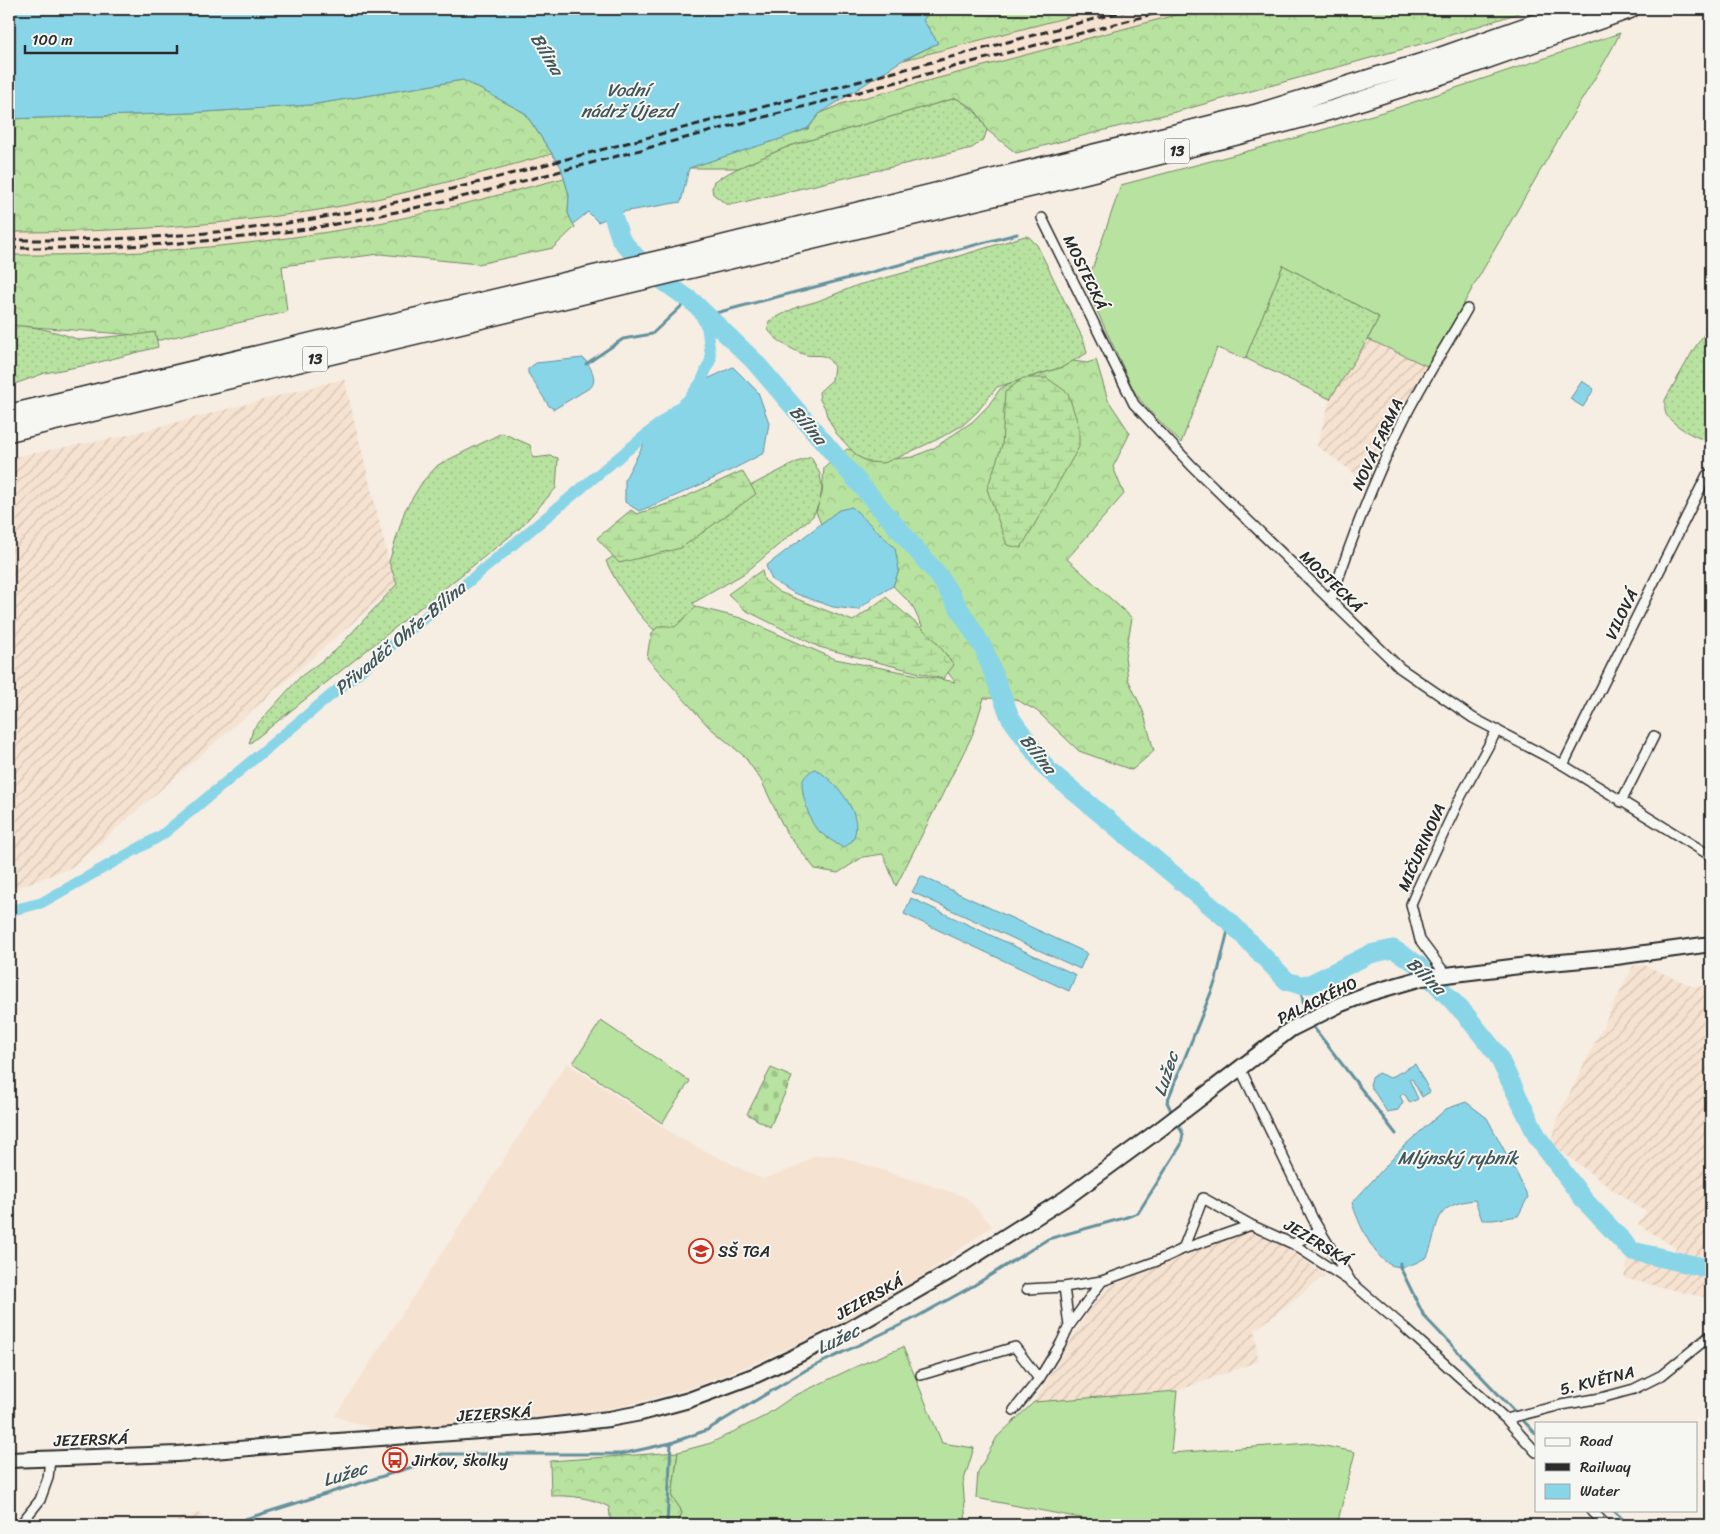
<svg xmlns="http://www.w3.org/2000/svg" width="1720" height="1534" font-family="Sriracha,sans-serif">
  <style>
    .built { fill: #f6e2d0 }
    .industrial { fill: url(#industrial-furrows) }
    .grass { fill: url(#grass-dots); stroke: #728665 }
    .forest { fill: url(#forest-crowns); stroke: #728665 }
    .wetland { fill: url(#wetland-marsh); stroke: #728665 }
    .cemetery { fill: url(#cemetery-stones); stroke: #728665 }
    .garden { fill: #b8e29f; stroke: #728665 }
    .water { fill: #89d5e8; stroke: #63919c }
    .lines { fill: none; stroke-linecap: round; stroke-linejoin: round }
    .stream { stroke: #63919c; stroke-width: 3 }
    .canal { stroke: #89d5e8; stroke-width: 11 }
    .river { stroke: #89d5e8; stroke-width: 19 }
    .street-casing { stroke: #2b2b2b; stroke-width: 12 }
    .secondary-casing { stroke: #2b2b2b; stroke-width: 18 }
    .highway-casing { stroke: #2b2b2b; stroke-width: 21 }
    .street { stroke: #f6f6f2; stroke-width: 9 }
    .secondary { stroke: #f6f6f2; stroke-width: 14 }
    .highway { stroke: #f6f6f2; stroke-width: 18 }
    .rail { stroke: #2b2b2b; stroke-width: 3; stroke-dasharray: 8 4; stroke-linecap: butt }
    .labels { text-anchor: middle; stroke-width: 4; stroke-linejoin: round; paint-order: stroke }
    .shield { fill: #f6f6f2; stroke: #686867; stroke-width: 1 }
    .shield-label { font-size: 15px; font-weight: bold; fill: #2b2b2b }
    .street-label { font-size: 16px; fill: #2b2b2b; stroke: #f6f6f2 }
    .poi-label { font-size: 16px; fill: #2b2b2b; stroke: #f6f6f2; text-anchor: start }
    .water-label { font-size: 18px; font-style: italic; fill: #42565a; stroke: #f6f6f2 }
  </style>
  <defs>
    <pattern id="industrial-furrows" width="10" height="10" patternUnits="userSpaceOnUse" patternTransform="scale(1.25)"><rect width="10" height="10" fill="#f6e2d0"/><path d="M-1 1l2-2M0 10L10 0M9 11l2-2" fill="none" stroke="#d3c2b3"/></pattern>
    <pattern id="grass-dots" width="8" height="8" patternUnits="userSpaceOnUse" patternTransform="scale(1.25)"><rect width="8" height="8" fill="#b8e29f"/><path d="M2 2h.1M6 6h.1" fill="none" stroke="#9ec289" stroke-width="1.8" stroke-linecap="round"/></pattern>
    <pattern id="forest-crowns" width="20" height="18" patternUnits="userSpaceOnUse" patternTransform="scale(1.25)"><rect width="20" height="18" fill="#b8e29f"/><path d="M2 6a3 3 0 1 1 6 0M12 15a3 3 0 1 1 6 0" fill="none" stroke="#9ec289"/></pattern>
    <pattern id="wetland-marsh" width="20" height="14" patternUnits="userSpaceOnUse" patternTransform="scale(1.25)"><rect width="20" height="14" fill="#b8e29f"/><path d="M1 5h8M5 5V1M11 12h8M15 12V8" fill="none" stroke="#9ec289"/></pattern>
    <pattern id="cemetery-stones" width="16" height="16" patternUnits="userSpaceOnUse" patternTransform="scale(1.25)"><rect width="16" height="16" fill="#b8e29f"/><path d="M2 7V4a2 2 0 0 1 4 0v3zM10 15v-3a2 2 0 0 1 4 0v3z" fill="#9ec289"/></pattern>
  </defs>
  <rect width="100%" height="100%" fill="#f6ede3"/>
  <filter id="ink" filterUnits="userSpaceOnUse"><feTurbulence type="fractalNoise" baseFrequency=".02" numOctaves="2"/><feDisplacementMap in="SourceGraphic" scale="10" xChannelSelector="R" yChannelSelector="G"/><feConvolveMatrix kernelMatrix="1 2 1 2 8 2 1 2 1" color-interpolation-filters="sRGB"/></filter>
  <g filter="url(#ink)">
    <path class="built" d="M 1099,9 L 1198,9 L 482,199 L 417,215 L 330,232 L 243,244 L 155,253 L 79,256 L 9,255 L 9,232 L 79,232 L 153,229 L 240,221 L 326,208 L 410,190 Z
      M 567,1063 L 679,1138 L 762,1179 L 792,1169 L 814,1156 L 835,1155 L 966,1197 L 992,1226 L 924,1275 L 847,1319 L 791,1347 L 745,1367 L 687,1389 L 647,1400 L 602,1410 L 531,1419 L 374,1429 L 335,1416 Z"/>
    <path class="industrial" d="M 1368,339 L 1429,367 L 1371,483 L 1365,481 L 1317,446 L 1330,399 Z
      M 344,379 L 389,562 L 397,584 L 72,867 L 9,891 L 9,458 L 120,437 Z
      M 1644,965 L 1694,987 L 1711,985 L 1711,1263 L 1673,1254 L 1676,1248 L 1638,1224 L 1646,1212 L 1609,1187 L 1553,1145 L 1551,1141 L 1559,1115 L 1633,966 Z
      M 1250,1230 L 1295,1253 L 1325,1275 L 1255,1330 L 1258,1361 L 1177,1391 L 1034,1402 L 1086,1315 L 1108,1287 Z
      M 1629,1256 L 1711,1277 L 1711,1299 L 1624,1278 Z
      M 201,1513 L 204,1525 L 153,1525 L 155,1524 Z"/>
    <path class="grass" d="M 956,98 C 972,108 979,113 987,130 L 984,139 L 972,148 L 735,204 L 726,204 L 713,194 L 712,188 L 714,181 L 738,168 L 789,146 Z
      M 1025,236 L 1029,237 L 1037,245 L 1084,341 L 1087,353 L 1063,367 L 997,387 L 977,412 L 963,425 L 938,439 L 884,464 L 868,462 L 857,456 L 836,433 L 827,416 L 825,408 L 820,400 L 819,392 L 832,380 L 834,367 C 832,363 828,357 823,356 C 818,355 812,356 807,355 C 796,353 772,338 768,329 L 769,321 L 797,307 L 818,301 L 858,285 L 900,274 Z
      M 1283,265 L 1379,317 L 1368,339 L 1330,399 L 1245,358 Z
      M 1711,324 L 1711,432 L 1705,439 C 1695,439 1673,424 1667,416 C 1664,411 1665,406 1665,400 L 1694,349 Z
      M 9,325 C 30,325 60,332 79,340 L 155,332 L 158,347 L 92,364 L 45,373 L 9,386 Z
      M 502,433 L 530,445 L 533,458 L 550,456 L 558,458 L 556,488 L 519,529 L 249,744 L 253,729 L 300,677 L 335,651 L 397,584 L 389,562 L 405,510 L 423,481 L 438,465 Z
      M 811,457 L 820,474 L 822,488 L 820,501 L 813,516 L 745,573 L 693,603 L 696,607 L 675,628 L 661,626 L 654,630 C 635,612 617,585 606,561 L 624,550 L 797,462 Z"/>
    <path class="forest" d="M 929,9 L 1099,9 L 904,60 L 938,43 L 923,20 L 930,11 Z
      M 1198,9 L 1531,9 L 1432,41 L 1179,111 L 1016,153 L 987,130 L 982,120 L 974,109 L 956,98 L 789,146 L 738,168 L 689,168 L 808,129 L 819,114 L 841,104 Z
      M 463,80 L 525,113 L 552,154 C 477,174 401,196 325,209 C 220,226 115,232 9,232 L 9,119 L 190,113 L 310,105 Z
      M 564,178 L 569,195 L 568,213 L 575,227 L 553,248 L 478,264 L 380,254 L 282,266 L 287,312 L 160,340 L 157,340 L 155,332 L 136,335 L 9,325 L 9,255 C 118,256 221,249 328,232 C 408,220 486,198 564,178 Z
      M 1096,360 L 1108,400 L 1130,433 L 1113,467 L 1124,494 L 1067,559 L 1132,618 L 1125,657 L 1128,679 L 1143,711 L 1154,751 L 1132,770 L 1079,751 L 1037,711 L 1015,699 L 984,698 L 972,736 L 896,886 L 883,854 L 863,857 L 838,873 L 815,869 L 786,832 L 761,780 L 744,756 L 708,726 L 647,658 C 649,648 649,627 662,626 C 666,625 671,627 675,627 L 696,607 L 741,618 L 835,659 L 955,682 L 935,655 L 912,605 L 893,586 L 899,570 L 839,510 L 821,524 L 816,512 L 822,494 L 824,468 L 847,449 L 852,450 L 857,456 L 868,462 L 884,463 L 893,459 L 913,457 L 934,448 L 972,422 L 988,406 L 1000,389 L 1008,384 L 1063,367 L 1073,361 L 1087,363 Z
      M 678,1452 L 672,1497 L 680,1508 L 682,1513 L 677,1525 L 611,1525 L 609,1507 C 593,1498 570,1495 551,1496 L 550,1461 Z"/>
    <path class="wetland" d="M 1023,378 L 1047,378 L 1068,393 L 1079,427 L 1079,447 L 1021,548 L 1007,545 L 987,489 L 1002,445 L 1005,392 Z
      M 742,471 L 756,494 L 681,548 L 619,563 L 597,538 L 631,510 L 637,514 L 676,501 Z
      M 762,570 L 764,580 L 779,592 L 853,621 L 886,597 L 934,639 L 954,665 L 943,679 L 819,647 L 745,610 L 728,594 Z"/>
    <path class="cemetery" d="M 771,1068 L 792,1077 L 770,1127 L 747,1114 Z"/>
    <path class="garden" d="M 1620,33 C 1604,66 1583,96 1565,128 C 1519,208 1472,286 1429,367 L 1368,339 L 1379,317 L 1283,265 L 1245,359 L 1217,348 L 1181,443 L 1145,406 L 1134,391 L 1086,287 L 1121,185 L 1278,143 L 1396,108 Z
      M 601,1021 L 690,1081 L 662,1123 L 573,1063 Z
      M 903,1347 L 942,1443 L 974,1448 L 963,1483 L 966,1525 L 677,1525 L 682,1513 L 680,1508 L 672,1497 L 678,1452 L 711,1443 L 763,1417 L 794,1396 L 855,1367 Z
      M 1177,1391 L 1171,1453 L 1310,1443 L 1355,1452 L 1337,1525 L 1117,1525 L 976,1498 L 978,1472 L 997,1437 L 1034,1402 Z"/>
    <path class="water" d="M 9,9 L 929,9 L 930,11 L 923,20 L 938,43 L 901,61 L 819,114 L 808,128 L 783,138 L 689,168 L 681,202 L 622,212 L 598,222 L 588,212 L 573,224 L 568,213 L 569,195 L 561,167 L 525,113 L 463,80 L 310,105 L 190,113 L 9,119 Z
      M 583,358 C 590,365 598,379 591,387 L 556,408 L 554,409 L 549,406 L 528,373 L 528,369 L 536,363 Z
      M 733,367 L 758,392 L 769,423 L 764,453 C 723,475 682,494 639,511 L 625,502 L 625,479 L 650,432 L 688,400 L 701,382 Z
      M 1582,381 L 1594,389 L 1583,407 L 1570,399 Z
      M 852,507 L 895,548 L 899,570 L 893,586 L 873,598 L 858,610 L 833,607 L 794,593 L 772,580 L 766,566 L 839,510 Z
      M 815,769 C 835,780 867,816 852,841 C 851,843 846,846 843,848 C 833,841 819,834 813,824 C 809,818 801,790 802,783 C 804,776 809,772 815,769 Z
      M 921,876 L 1087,953 L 1080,969 L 912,892 Z
      M 911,898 L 1076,975 L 1069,991 L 904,914 Z
      M 1415,1064 L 1430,1092 L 1422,1097 L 1412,1079 L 1409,1079 L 1418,1099 L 1410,1103 L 1404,1093 L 1400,1096 L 1403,1102 L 1398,1110 L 1387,1112 L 1370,1085 L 1372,1078 L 1378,1073 L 1390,1078 Z
      M 1466,1102 L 1487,1118 L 1518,1176 L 1528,1197 L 1518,1216 L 1493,1220 L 1482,1220 L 1475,1200 C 1430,1205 1441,1224 1427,1257 C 1418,1262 1406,1269 1394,1266 C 1374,1261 1358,1221 1352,1203 L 1405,1145 L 1446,1109 Z"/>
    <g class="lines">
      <path class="stream" d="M 708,315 L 1017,234
        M 586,364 L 623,339 L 652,334 L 689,299
        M 1300,985 L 1306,1017
        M 1311,1024 L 1396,1134
        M 1173,1115 L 1167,1102 L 1216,980 L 1230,922
        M 1400,1263 L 1400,1267 L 1424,1316 L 1536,1434
        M 1613,1510 L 1629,1525
        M 235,1525 L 245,1519 L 412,1467 L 442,1454 L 621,1454 L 671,1443 L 707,1430 L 806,1370 L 911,1320 L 973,1286 L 1048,1239 L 1124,1218 L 1138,1213 L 1181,1145 L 1183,1134 L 1176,1120
        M 667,1525 L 671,1443"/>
      <path class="canal" d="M 9,911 L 41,903 L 162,835 L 688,400 L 701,382 L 711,359 L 707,328 L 694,303"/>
      <path class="river" d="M 605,191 L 621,240 L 648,270 L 694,303 L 754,361 L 939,576 L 984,649 L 1010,717 L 1047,769 L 1230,922 L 1287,981 L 1300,985 L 1310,984 L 1370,954 L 1393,949 L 1417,964 L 1465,1014 L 1497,1054 L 1538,1138 L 1584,1200 L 1632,1251 L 1711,1269"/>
      <defs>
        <path id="street" d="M 1042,218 L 1134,404 L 1192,466 L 1400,668 L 1473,718 L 1563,765 L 1711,856
          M 1331,601 C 1351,539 1374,479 1403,421 C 1422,383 1446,346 1467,309
          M 1563,765 L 1707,475
          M 1621,802 L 1654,736
          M 1447,976 L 1420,940 L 1411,904 L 1417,890 L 1461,796 L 1497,730
          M 1240,1068 L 1313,1219 L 1350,1280
          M 1293,1244 L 1320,1230
          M 1183,1249 L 1203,1198 L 1251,1225 L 1293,1244 L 1351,1282 L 1406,1329 L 1506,1419 L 1536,1452
          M 1064,1287 L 1069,1326
          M 1027,1289 L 1064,1287 L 1102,1281 L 1157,1261 L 1183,1249 L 1251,1225
          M 921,1375 L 1015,1347 L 1039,1379
          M 1014,1410 L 1039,1379 L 1061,1343 L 1069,1326 L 1102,1281
          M 1506,1419 L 1561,1405 L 1601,1398 L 1634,1389 L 1662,1375 L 1711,1335
          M 1591,1510 L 1606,1525
          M 20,1525 L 40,1500 L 48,1478 L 50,1459"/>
        <path id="secondary" d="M 9,1460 L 177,1454 L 309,1443 L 538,1427 L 609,1419 L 641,1413 L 689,1400 L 756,1375 L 796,1356 L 846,1331 L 949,1272 L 1066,1198 L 1159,1130 L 1291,1029 L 1341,1004 L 1370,993 L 1422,978 L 1528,965 L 1616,957 L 1711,944"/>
        <path id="highway" d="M 9,414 L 594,275 L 689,253 L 1255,114 L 1437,58 L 1576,9
          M 9,432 L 1054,182 L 1258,130 L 1332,110 L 1444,74 L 1630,9"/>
      </defs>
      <use href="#street" class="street-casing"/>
      <use href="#secondary" class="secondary-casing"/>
      <use href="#highway" class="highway-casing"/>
      <use href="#street" class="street"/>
      <use href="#secondary" class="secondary"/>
      <use href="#highway" class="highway"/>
      <path class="rail" d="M 9,240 C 116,241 223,236 329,216 C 378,207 427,195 476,183 L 1132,9
        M 9,248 C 116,249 224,243 330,225 C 380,216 429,205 478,193 L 1172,9"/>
    </g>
  </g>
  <defs>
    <symbol id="school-ring" viewBox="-11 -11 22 22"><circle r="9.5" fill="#f6f6f2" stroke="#c8321e" stroke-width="1.5"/><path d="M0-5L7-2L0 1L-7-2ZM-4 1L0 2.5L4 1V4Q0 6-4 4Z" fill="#c8321e"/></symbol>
    <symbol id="bus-ring" viewBox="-11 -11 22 22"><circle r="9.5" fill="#f6f6f2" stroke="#c8321e" stroke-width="1.5"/><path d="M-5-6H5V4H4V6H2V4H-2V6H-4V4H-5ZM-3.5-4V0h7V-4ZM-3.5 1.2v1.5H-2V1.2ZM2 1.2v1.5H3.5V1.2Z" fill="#c8321e"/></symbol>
  </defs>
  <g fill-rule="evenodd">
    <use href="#school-ring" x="687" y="1237" width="28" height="28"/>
    <use href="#bus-ring" x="381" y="1446" width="28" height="28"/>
  </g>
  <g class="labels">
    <g class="shield">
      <rect x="1164.5" y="138.5" width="25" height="25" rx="4"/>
      <rect x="302.5" y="346.5" width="25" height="25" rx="4"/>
    </g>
    <g class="shield-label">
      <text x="1177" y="156">13</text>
      <text x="315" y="364">13</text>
    </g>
    <g class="street-label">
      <text transform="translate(1086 272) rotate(64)" y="6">MOSTECKÁ</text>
      <text transform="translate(1377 444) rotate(-65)" y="6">NOVÁ FARMA</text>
      <text transform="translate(1332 581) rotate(44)" y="6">MOSTECKÁ</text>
      <text transform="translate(1621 614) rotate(-64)" y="6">VILOVÁ</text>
      <text transform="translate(1421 847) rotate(-66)" y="6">MIČURINOVA</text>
      <text transform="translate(1317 1000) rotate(-26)" y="6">PALACKÉHO</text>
      <text transform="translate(1318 1242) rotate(31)" y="6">JEZERSKÁ</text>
      <text transform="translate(869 1297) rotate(-29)" y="6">JEZERSKÁ</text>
      <text transform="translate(1597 1380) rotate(-14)" y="6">5. KVĚTNA</text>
      <text transform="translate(494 1413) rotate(-4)" y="6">JEZERSKÁ</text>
      <text transform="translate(91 1439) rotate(-2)" y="6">JEZERSKÁ</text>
    </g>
    <g class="poi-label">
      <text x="718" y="1257">SŠ TGA</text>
      <text x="412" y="1466">Jirkov, školky</text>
    </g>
    <g class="water-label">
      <text transform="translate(547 54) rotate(59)" y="6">Bílina</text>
      <text x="628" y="96">Vodní<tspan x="628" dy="21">nádrž Újezd</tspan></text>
      <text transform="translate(808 425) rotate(49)" y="6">Bílina</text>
      <text transform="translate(400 638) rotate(-40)" y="6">Přivaděč Ohře-Bílina</text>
      <text transform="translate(1038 754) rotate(51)" y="6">Bílina</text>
      <text transform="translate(1426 976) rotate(43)" y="6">Bílina</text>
      <text transform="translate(1166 1074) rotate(-72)" y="6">Lužec</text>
      <text x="1458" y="1164">Mlýnský rybník</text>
      <text transform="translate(838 1339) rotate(-26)" y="6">Lužec</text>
      <text transform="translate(345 1474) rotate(-17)" y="6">Lužec</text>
    </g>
  </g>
  <rect width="1720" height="1534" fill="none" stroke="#f6f6f2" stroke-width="30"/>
  <rect x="15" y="15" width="1690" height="1504" fill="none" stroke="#2b2b2b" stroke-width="2" filter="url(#ink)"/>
  <rect x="1535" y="1422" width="162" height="90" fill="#f6f6f2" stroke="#a5a5a2"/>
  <rect x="1545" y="1438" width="25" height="8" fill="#f6f6f2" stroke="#a5a5a2"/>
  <text x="1580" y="1446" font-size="15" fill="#2b2b2b">Road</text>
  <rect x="1545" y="1463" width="25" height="8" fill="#2b2b2b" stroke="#a5a5a2"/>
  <text x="1580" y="1472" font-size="15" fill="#2b2b2b">Railway</text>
  <rect x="1545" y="1484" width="25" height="15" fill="#89d5e8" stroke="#a5a5a2"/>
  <text x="1580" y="1496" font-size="15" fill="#2b2b2b">Water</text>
  <path d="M25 45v8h152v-8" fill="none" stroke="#2b2b2b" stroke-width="2.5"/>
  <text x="32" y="45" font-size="15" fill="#2b2b2b" stroke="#f6f6f2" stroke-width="4" paint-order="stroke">100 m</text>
</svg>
